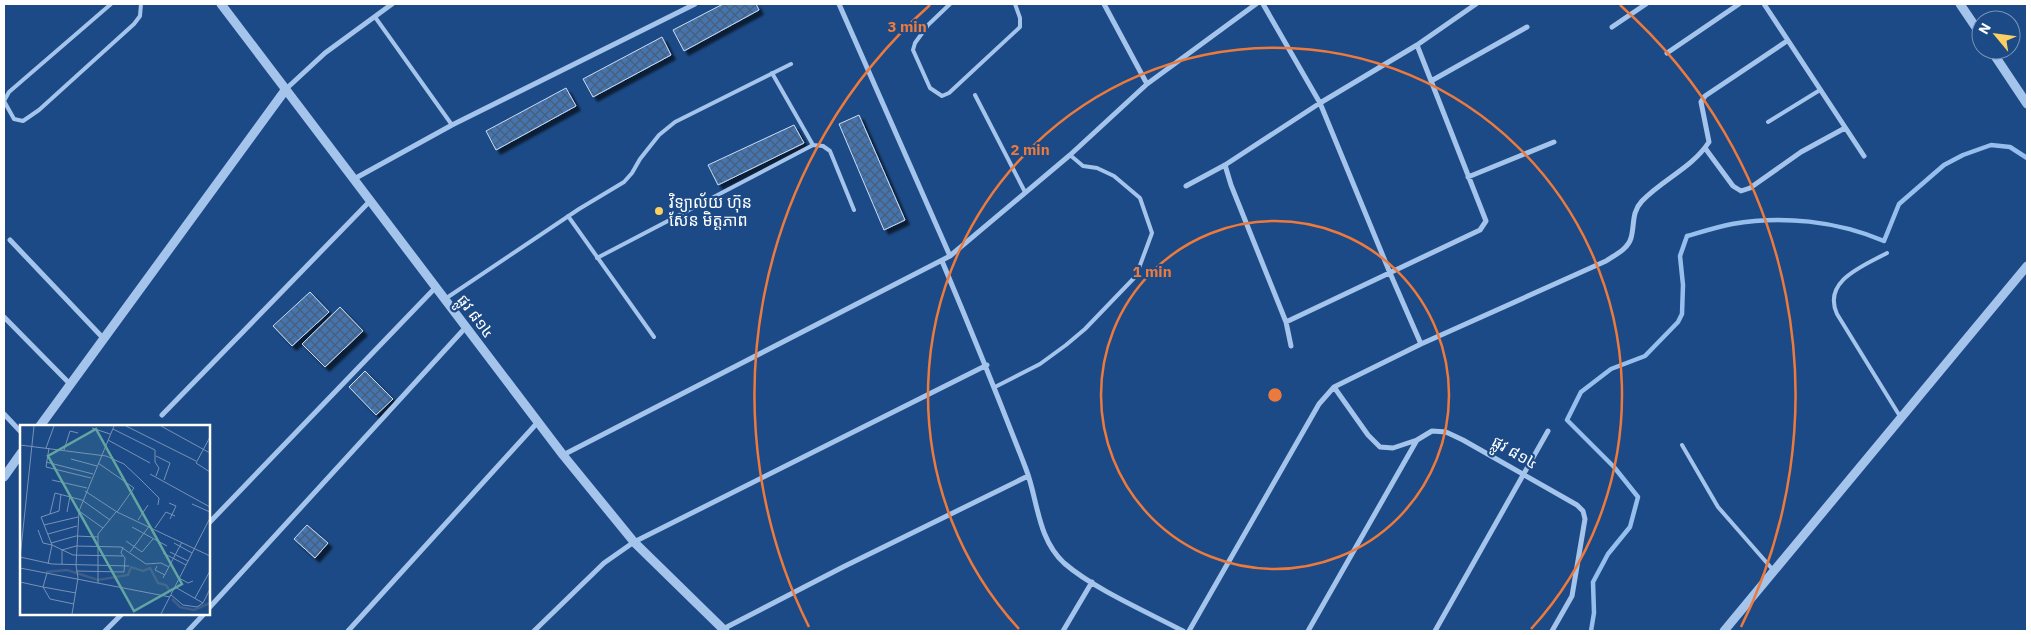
<svg xmlns="http://www.w3.org/2000/svg" width="2031" height="635" font-family="'IBM Plex Sans','Noto Sans Khmer',sans-serif">
  <style>
    .lines { fill: none; stroke-linecap: round; stroke-linejoin: round }
    .stream { stroke: #97bfed; stroke-width: 4.5 }
    .building { fill: url(#building-cross-hatch); stroke: #c9def8; filter: url(#shadow) }
    .service { stroke: #a4c4eb; stroke-width: 4 }
    .minor { stroke: #a4c4eb; stroke-width: 5 }
    .tertiary { stroke: #a4c4eb; stroke-width: 9 }
    .ring { fill: none; stroke: #ed7a3d; stroke-width: 2.5 }
    .poi-dot { fill: #fccf61; stroke: #1c4a86; stroke-width: 2 }
    .labels { text-anchor: middle; stroke-width: 4.5; stroke-linejoin: round; paint-order: stroke }
    .poi-label { font-size: 16px; fill: #fff; stroke: #1c4a86; text-anchor: start }
    .street-label { font-size: 16px; fill: #fff; stroke: #1c4a86 }
    .inset-river { fill: none; stroke: #3c5e89; stroke-width: 2.5 }
    .inset-road { fill: none; stroke: #7792b6; stroke-width: 1 }
    .view { fill: #63a6a1; fill-opacity: 0.15; stroke: #63a6a1; stroke-width: 2.5 }
    .inset-edge { fill: none; stroke: #fff; stroke-width: 2.5 }
    .centre { fill: #ed7a3d; stroke: #1c4a86; stroke-width: 2.5 }
    .ring-label { font-size: 15px; text-anchor: middle; font-weight: bold; fill: #ed7a3d; stroke: #1c4a86; stroke-width: 4.5; stroke-linejoin: round; paint-order: stroke }
  </style>
  <defs>
    <pattern id="building-cross-hatch" width="8" height="8" patternUnits="userSpaceOnUse" patternTransform="scale(1.25)"><rect width="8" height="8" fill="#4474af"/><path d="M0 0l8 8M0 8l8-8" fill="none" stroke="#485e79"/></pattern>
    <filter id="shadow"><feDropShadow dx="4.5" dy="4.5" stdDeviation="1" flood-color="#0009"/></filter>
  </defs>
  <rect width="100%" height="100%" fill="#1c4a86"/>
  <g class="lines">
    <path class="stream" d="M 1591,631 L 1594,613 L 1593,582 L 1608,554 L 1630,527 L 1638,497 L 1614,467 L 1567,420 L 1581,392 L 1611,369 L 1645,356 L 1678,322 L 1682,314 L 1683,285 L 1680,256 L 1687,236 C 1701,232 1717,227 1732,224 C 1782,215 1837,221 1884,241 L 1899,204 L 1944,165 L 1963,155 L 1991,145 L 2010,147 L 2027,158"/>
  </g>
  <path class="building" d="M 723,4 L 756,4 L 759,10 L 684,51 L 673,30 Z
    M 662,37 L 671,55 L 593,97 L 583,79 Z
    M 566,88 L 576,106 L 496,150 L 486,131 Z
    M 859,115 L 905,220 L 884,230 L 839,124 Z
    M 794,125 L 804,143 L 718,185 L 708,165 Z
    M 310,292 L 329,312 L 292,346 L 273,326 Z
    M 340,307 L 363,331 L 325,367 L 302,344 Z
    M 365,371 L 393,399 L 376,415 L 349,387 Z
    M 307,525 L 328,543 L 315,558 L 294,539 Z"/>
  <g class="lines">
    <path class="service" d="M 111,4 L 9,92 L 4,101 L 14,119 L 23,121 L 39,110 L 134,24 L 140,16 L 141,4
      M 950,4 L 928,25 L 915,43 L 913,50 L 930,88 L 942,96 L 949,93 L 1020,27 L 1020,18 L 1015,4
      M 375,17 L 452,125
      M 975,95 L 1025,192
      M 1768,122 L 1820,90
      M 813,145 L 823,146 L 830,151 L 854,210
      M 568,216 L 654,337
      M 1887,253 C 1863,266 1822,281 1837,314 L 1901,418
      M 597,258 L 813,145 L 772,73
      M 445,299 L 579,209 L 624,182 L 632,173 L 640,159 L 659,135 L 675,122 L 791,64
      M 995,387 L 1040,364 L 1066,345 L 1085,329 L 1136,276 L 1152,233 L 1140,198 L 1114,176 L 1097,168 L 1083,166 L 1070,155
      M 1682,445 L 1718,507 L 1774,571"/>
    <path class="minor" d="M 839,4 L 950,256
      M 1104,4 L 1147,84
      M 1263,4 L 1320,103 L 1390,273 L 1421,344
      M 1764,4 L 1864,156
      M 1612,27 L 1646,4
      M 1667,53 L 1739,4
      M 1431,81 L 1527,27
      M 286,89 L 325,53 L 392,4
      M 1705,148 L 1733,186 L 1741,191 L 1750,188 L 1801,152 L 1845,128
      M 1225,165 L 1231,185 L 1286,322 L 1291,346
      M 1468,177 L 1554,142
      M 354,179 L 452,125 L 695,4
      M 1186,186 L 1225,165 L 1320,103 L 1417,45 L 1476,4
      M 10,240 L 104,339
      M 942,261 C 971,330 999,399 1026,469 C 1038,500 1037,538 1064,563 C 1094,589 1147,612 1183,631
      M 4,317 L 70,384
      M 1286,322 L 1480,230 L 1486,221 L 1417,45
      M 1334,387 L 1368,435 L 1380,447 L 1393,448 L 1417,440 L 1432,431 L 1446,432 L 1463,440 L 1577,505 L 1583,511 L 1585,519 L 1572,596 L 1552,631
      M 4,414 L 21,432
      M 162,415 L 370,201
      M 563,455 L 950,256 L 1070,155 L 1147,84 L 1256,4
      M 209,523 L 436,287
      M 209,608 L 466,327
      M 723,629 L 843,567 L 1028,476
      M 105,631 L 122,614
      M 188,631 L 204,614
      M 348,631 L 538,422
      M 534,631 L 604,563 L 634,542 L 987,365
      M 1063,631 L 1092,582
      M 1189,631 L 1319,404 L 1334,387 L 1421,344 L 1606,261 C 1615,255 1628,249 1631,238 C 1635,224 1631,213 1642,201 C 1663,179 1692,168 1709,142 L 1701,102 L 1705,96 L 1787,41
      M 1308,631 L 1417,440
      M 1435,631 L 1548,431"/>
    <path class="tertiary" d="M 221,4 L 563,455 L 634,542 L 725,631
      M 1960,4 L 1981,35
      M 1991,50 L 2027,104
      M 40,426 L 286,89
      M 4,477 L 21,453
      M 1724,631 L 2027,266"/>
  </g>
  <g class="ring">
    <circle cx="1275" cy="395" r="174"/>
    <path d="M1019 629A347 347 0 1 1 1531 629"/>
    <path d="M809 627A521 521 0 0 1 930 5M1620 5A521 521 0 0 1 1741 627"/>
  </g>
  <circle class="poi-dot" cx="659" cy="211" r="5"/>
  <g class="labels">
    <g class="poi-label">
      <text x="669" y="208">វិទ្យាល័យ ហ៊ុន<tspan x="669" dy="18">សែន មិត្តភាព</tspan></text>
    </g>
    <g class="street-label">
      <text transform="translate(476 316) rotate(53)" y="6">ផ្លូវ ៨១៤</text>
      <text transform="translate(1515 452) rotate(30)" y="6">ផ្លូវ ៨១៤</text>
    </g>
  </g>
  <g transform="translate(20 425)">
    <rect width="190" height="190" fill="#1c4a86"/>
    <path class="inset-river" d="M 26,147 L 47,145 L 78,155 L 108,150 L 111,142 L 123,146 L 130,143 L 138,158 L 146,160 L 150,166M 152,174 L 160,182 L 174,185 L 190,178"/>
    <path class="inset-road" d="M 106,1 L 176,36M 141,1 L 190,28M 72,3 L 90,9M 93,4 L 135,25 L 135,37 L 139,43 L 136,51M 190,12 L 176,38 L 190,47M 88,15 L 130,38M 0,20 L 86,31 L 104,39 L 121,55 L 139,73 L 138,80M 26,23 L 34,1M 29,23 L 26,42 L 71,53M 44,25 L 50,6 L 58,8M 136,31 L 150,38 L 144,55M 51,34 L 77,41M 26,37 L 73,49M 78,38 L 114,63 L 97,87M 130,49 L 190,82M 32,55 L 67,63M 65,66 L 97,87 L 190,131M 41,69 L 39,86 L 21,92 L 32,120 L 53,130 L 103,131M 149,78 L 156,81 L 150,94M 172,79 L 190,87M 59,86 L 83,103M 47,87 L 50,71M 30,89 L 35,68 L 62,75 L 90,95M 118,95 L 128,80M 24,100 L 58,92M 112,102 L 147,121M 135,103 L 146,87 L 155,91M 18,105 L 23,118 L 32,120 L 28,139M 28,109 L 57,101M 106,116 L 122,127 L 133,114M 31,118 L 56,111 L 78,112M 154,118 L 172,128M 110,127 L 130,100M 150,127 L 168,136M 143,128 L 166,140M 0,132 L 32,139 L 109,141M 0,133 L 14,1M 42,139 L 42,125 L 56,121 L 101,122 L 126,139 L 141,138 L 149,142M 137,141 L 135,145 L 145,150M 0,143 L 150,172M 56,146 L 104,147 L 105,133 L 101,128 L 103,122M 143,153 L 162,117M 159,153 L 168,158 L 173,156M 0,157 L 23,162 L 27,148M 78,158 L 78,109 L 96,87M 23,162 L 30,174 L 54,179M 23,162 L 56,168M 155,162 L 183,178 L 190,164M 151,170 L 163,180 L 177,182 L 183,178M 175,173 L 190,146M 52,189 L 58,153 L 56,140 L 59,86 L 94,1M 141,189 L 190,93"/>
    <path class="view" d="M 76,4 L 162,159 L 114,186 L 28,31 Z"/>
    <rect width="190" height="190" class="inset-edge"/>
  </g>
  <circle cx="1275" cy="395" r="8" class="centre"/>
  <g class="ring-label">
    <text x="907" y="32">3 min</text>
    <text x="1030" y="155">2 min</text>
    <text x="1152" y="277">1 min</text>
  </g>
  <rect width="2031" height="635" fill="none" stroke="#ffffff" stroke-width="10"/>
  <g transform="translate(1996 35) rotate(299)"><circle r="24" fill="#1c4a86" stroke="#7792b6"/>
  <path d="M0-4L9 19L0 12L-9 19Z" fill="#fccf61"/>
  <text y="-8" font-size="14" font-weight="bold" text-anchor="middle" fill="#ffffff">N</text>
  </g>
</svg>
